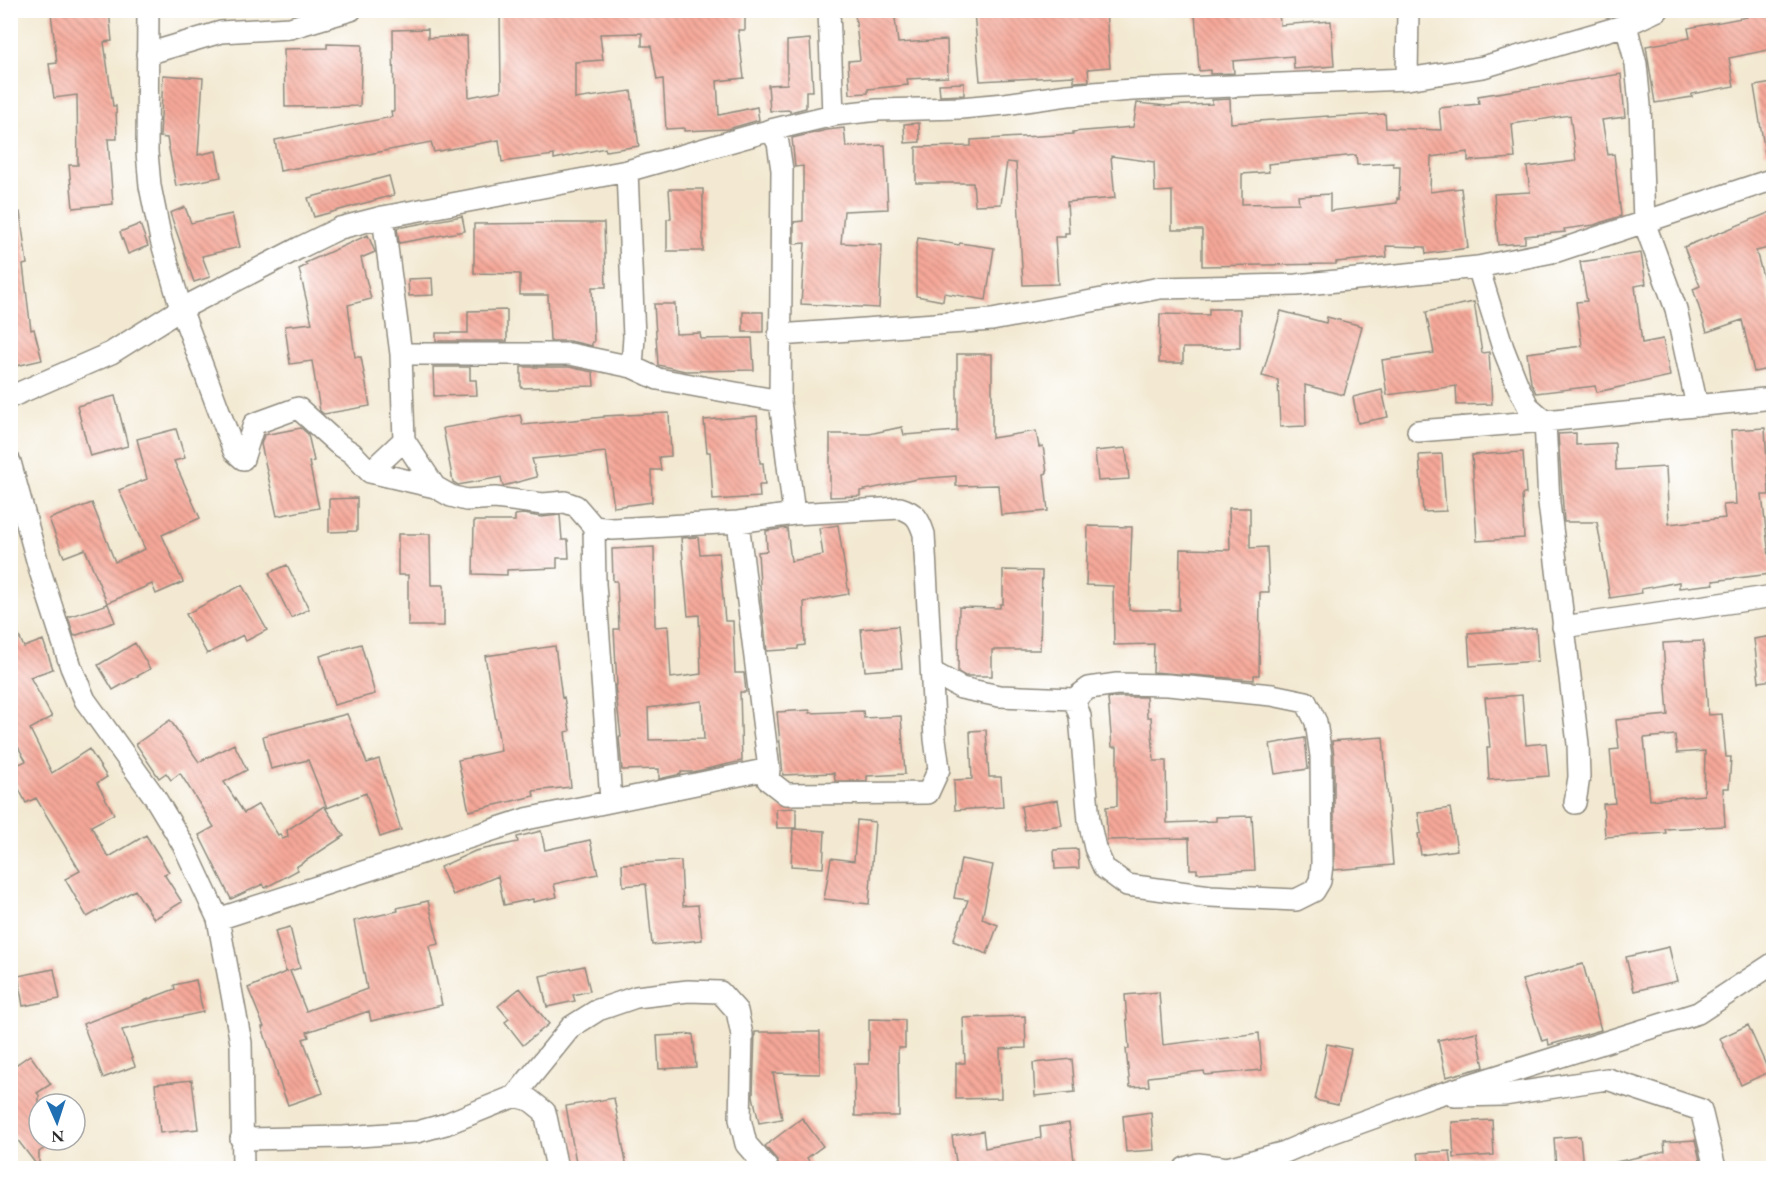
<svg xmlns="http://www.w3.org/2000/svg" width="1784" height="1179" font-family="'EB Garamond',serif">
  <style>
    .building { fill: url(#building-back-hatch); fill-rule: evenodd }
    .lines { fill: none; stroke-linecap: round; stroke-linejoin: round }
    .minor-casing { stroke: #8f8a7e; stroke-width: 24 }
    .minor { stroke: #fff; stroke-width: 21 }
  </style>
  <defs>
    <pattern id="building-back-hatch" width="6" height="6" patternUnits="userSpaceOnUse" patternTransform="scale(1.5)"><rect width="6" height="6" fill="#f6a899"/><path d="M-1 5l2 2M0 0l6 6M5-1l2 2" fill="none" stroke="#c7897d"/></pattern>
  </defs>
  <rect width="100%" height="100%" fill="#fff"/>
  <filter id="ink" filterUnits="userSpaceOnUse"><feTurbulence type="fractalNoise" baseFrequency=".0167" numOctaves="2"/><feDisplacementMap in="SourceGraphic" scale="12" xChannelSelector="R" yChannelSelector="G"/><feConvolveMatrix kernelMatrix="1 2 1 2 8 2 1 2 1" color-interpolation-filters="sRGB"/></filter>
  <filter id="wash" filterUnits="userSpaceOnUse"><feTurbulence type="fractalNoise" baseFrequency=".008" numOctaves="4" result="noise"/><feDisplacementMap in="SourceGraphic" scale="24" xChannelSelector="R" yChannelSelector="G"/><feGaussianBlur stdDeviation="1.35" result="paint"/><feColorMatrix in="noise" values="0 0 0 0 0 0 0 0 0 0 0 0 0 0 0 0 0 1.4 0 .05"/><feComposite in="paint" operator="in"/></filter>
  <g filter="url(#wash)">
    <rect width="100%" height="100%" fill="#f3e9d2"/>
    <g id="blocks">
      <path class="building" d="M72 10H109L112 41 104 42 113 106H116L117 139H108L113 204 73 208 69 165H78L77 95 54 98 49 64 57 63 51 13Z
        M500 10H745V30H738L744 78 717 81 719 115 757 107 759 120 728 129 684 131V128L666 129 663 79 657 80 651 46H642V33L600 34 603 60 575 62V99L631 91 639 146 606 151 605 148 554 159V155L502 162 499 140 434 152 431 142 280 171 275 140 392 117 391 111H394L393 30 428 29V38L467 36 469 97 501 91Z
        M894 10 898 43 947 40 948 77 907 79 908 85 868 89V93L850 94 848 61 860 60 855 14Z
        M996 10H1106L1110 67 1088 69 1089 81 1074 82V76L980 81 974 12Z
        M1241 10H1279L1280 25 1331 21 1334 66 1294 69 1293 56 1233 61 1234 73 1210 74V70L1199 71 1195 14Z
        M1745 10H1773V49L1729 58 1734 86 1692 94V97L1655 103 1646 46 1690 38 1688 28 1747 17Z
        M810 39 813 91H806V108L790 112V110L770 111 768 85 787 84V41Z
        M327 44 362 45 360 106 285 107 284 49 327 48Z
        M1621 74 1625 117 1602 120 1608 155 1614 154 1621 216 1594 225 1564 229 1565 232 1525 236V243L1498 245 1494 194 1530 192 1527 167 1576 161 1570 115 1512 124 1515 158 1468 161V152L1431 157 1430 192 1461 188 1468 248 1426 254 1425 247 1386 246 1387 257 1336 262V264L1202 266V230H1172V191L1155 192 1154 162 1111 156 1115 198 1067 202 1069 233H1065V237H1055L1058 284 1023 285 1016 163 1007 162 1001 204 975 205 973 183H916V147L971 146V140L1073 134V132L1133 127 1137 103 1167 106 1212 104V100L1230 99 1231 123 1328 116V117L1385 114 1386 128 1441 130 1439 108 1479 104 1478 96ZM1356 155 1357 165 1393 163V166H1400L1399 199 1397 198V203L1330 211V194L1298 196 1299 203 1242 204V174L1269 172 1268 164Z
        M163 75 203 78 198 155 216 151 221 177 176 186 167 138 160 137Z
        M964 83V95L940 96 939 84Z
        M1773 83V152L1765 153 1754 86Z
        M919 123 920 142 905 143 904 124Z
        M844 128 846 147 885 145 888 209 844 211 841 243 882 245 879 308 801 304 805 243 794 244V222L803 221V166L795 167 792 138 827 130Z
        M389 176 394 195 314 217 308 198Z
        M669 189H703V251H667V219L671 218Z
        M185 207 191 223 232 214 240 247 202 256 210 277 194 282 170 213Z
        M1773 211V247L1756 251 1773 312V368L1754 372 1742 320 1707 332 1693 289 1700 286 1684 247Z
        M20 212 27 264 23 265 31 330 34 329 42 360 16 366 10 347V213Z
        M462 216 465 231 399 243 397 228Z
        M557 223H604L606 287H592L594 342H592V346L570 341H550L548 295H520V274L474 273V224Z
        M140 224 148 246 128 254 120 232Z
        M368 235 375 252 361 258 371 299 348 305 355 357H361L370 406 324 414 320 411 312 361 290 364 285 326 312 323 299 269 307 265 305 263Z
        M918 238 959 245 960 243 994 248 986 300 944 293 943 301 916 296V249Z
        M1641 253 1646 284 1635 286 1642 343 1663 339 1670 376 1597 392 1595 386 1536 393 1531 383 1527 353 1582 346 1576 302 1587 301 1580 262Z
        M432 278 433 295 409 296 408 279Z
        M1474 302 1482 353 1489 352 1492 404 1457 405 1456 386 1387 395 1382 360 1434 353 1426 312Z
        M654 304H675L676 334 700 333 701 339 752 338 754 370 685 371 658 365Z
        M1209 309H1240V348H1183V363H1159L1160 314 1209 315Z
        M507 310V341H436V333H468V311Z
        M1281 311 1326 323 1327 317 1362 326 1344 395 1305 385 1306 426 1280 427 1278 380 1262 376Z
        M743 312H763V332H743Z
        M957 354H992V438L1036 431 1039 447 1043 446 1047 473 1044 474 1048 511 1001 515 998 485 956 486V476L917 479 860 491V496L830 497V434H869L902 427 904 435 957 431Z
        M433 367H470V380H476L477 395 434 396Z
        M521 367H569L593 372 594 386 521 388Z
        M1382 390 1388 417 1358 423 1353 397Z
        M115 396 128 446 90 456 77 406Z
        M669 413 671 456 659 457 661 470H651L652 502 614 507 606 452 532 459 537 477 503 486 501 477 458 485 453 482 443 428 520 415 523 425 604 417V416Z
        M757 416 760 463H763L765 485H759L760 497 713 500 710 452H707L704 420Z
        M301 428 308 434 314 461 309 462 319 508 277 516 261 444 264 435Z
        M1765 428 1769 495H1762L1771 574 1713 581 1714 584 1679 588V582L1641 589 1642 593 1610 598 1597 522H1564L1558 434 1576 433V445L1615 443 1616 470 1666 467 1669 524 1725 518 1723 505 1736 504 1731 430Z
        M176 429 185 458 174 461 200 518 162 535 183 582 156 594 152 584 107 603 85 549 64 557 49 519 92 503 115 562 145 549 119 490 147 479 137 439Z
        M1126 448 1129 479 1098 481 1095 451Z
        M1523 452 1526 494H1522L1524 538 1477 541 1472 455Z
        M1442 454 1446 511 1423 512 1419 455Z
        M357 498V531L329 532V499Z
        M1229 508H1250V548L1267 547 1269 592H1260L1259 675H1254V680L1153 672 1154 644 1114 645 1113 586 1086 585 1088 526 1132 527 1129 610H1179L1180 549 1230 550Z
        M523 514 542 517 560 515 562 540H568L569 558H557V568L507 570V575L473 574 474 521H515V515Z
        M838 525 849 594 804 602 805 645 798 646V649L767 651 761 600 758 552 767 551 766 531 787 528 791 561 823 555 819 528Z
        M398 534H430L431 585H444V626H408V575H398Z
        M698 537 700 554 719 553 725 621H733L735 673H744L746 692H740L742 761 693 772H681V774L659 779V769L622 770 619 737H621L615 685H617L614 629H619L617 581H613L612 549 654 547 655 627 668 626 671 678 701 674 699 615 688 616 681 538ZM702 701 704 739 649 740 648 708Z
        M287 565 309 609 291 618 269 573Z
        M1003 570 1042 571 1040 650H992V676H965L958 672 959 607 1000 608V604H1003Z
        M242 585 267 630 246 641 243 635 207 654 186 614Z
        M108 604 115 622 74 636 68 617Z
        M10 617 24 647 43 640 53 669 30 677 52 717 30 729 52 773 89 749 107 777 97 783 114 814 91 826 107 855 109 857 146 835 169 872 164 874 182 902 154 919 135 890 87 917 65 879 80 871 36 798 26 803 10 771V768L26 761 10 733Z
        M898 626 902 668 865 671 861 629Z
        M1536 628 1538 661 1470 666 1468 633Z
        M1773 636V680L1759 682 1754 639Z
        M1703 641 1708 715 1722 714 1726 757H1731L1729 788H1723L1725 826 1665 829 1666 833 1605 837 1603 804 1615 803 1610 750 1619 749 1616 720 1668 715 1663 643ZM1675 735 1677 753 1705 751 1704 795 1650 800 1644 738Z
        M135 643 150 669 113 690 98 665Z
        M361 644 375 694 334 705 320 656Z
        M555 646 562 698 564 697 570 731 565 732 571 787 533 791 534 796 469 811 458 760 501 751 485 656Z
        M1522 695 1526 745 1546 743 1549 776 1489 780 1487 748H1490L1485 698Z
        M1118 697H1146L1147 717H1151L1154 761H1166L1167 823 1216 821V817L1252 816 1255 870 1197 873V869H1190L1189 838 1107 840 1106 807 1117 806V747H1112L1108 698Z
        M810 710V713L863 711 864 718 901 716 905 774 867 776V781H835L834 773 783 775 777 712Z
        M347 714 367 763 379 759 401 830 380 837 366 793 327 808 308 760 271 769 263 736Z
        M170 720 199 762 234 744 247 770 224 782 244 813 259 804 278 835 280 834 282 839 288 837 287 830 324 806 344 836 296 867 298 870 265 888 263 884 231 899 199 835 214 827 180 773 171 780 166 773 159 778 136 744Z
        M986 730 989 777H1001L1003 807 955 810 954 780 972 779 970 731Z
        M1383 737 1393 865 1334 870V756L1332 741Z
        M1305 738 1308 769 1275 774 1270 744Z
        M1058 800 1062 825 1025 830 1021 806Z
        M796 808V828H777L776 809Z
        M1450 808 1457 850 1421 855 1418 834 1421 833 1418 813Z
        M857 820 875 822 869 904 824 899 831 858 854 861Z
        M793 829 825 831 823 868 791 866Z
        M541 831 545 850 590 840 598 874 554 884 557 897 533 902V899L504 905 498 876 453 895 440 867 475 851 518 842 517 837Z
        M1078 849 1079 868 1055 869 1054 850Z
        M961 859 993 865 982 919 998 925 987 954 953 941 968 900 954 898Z
        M681 861 683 906 698 905 702 940 652 945 646 884 623 886 622 864Z
        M428 901 439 944 429 946 442 1005 371 1021 369 1011 307 1032 309 1037 303 1039 323 1093 288 1105 277 1075H278L262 1027H264L248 988 288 971 286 972 275 931 290 927 300 968 290 971 306 1011 367 989 354 921 398 911 397 908Z
        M1669 947 1677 981 1634 991 1626 957Z
        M1583 964 1601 1030 1549 1045 1548 1039 1542 1041 1522 980Z
        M584 966 590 991 573 995 575 1001 547 1007 540 976Z
        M54 969 60 999 23 1006 18 976Z
        M196 980 203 1012 122 1030 135 1066 103 1078 83 1024 175 989 174 985Z
        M520 988 549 1024 523 1045 505 1022 509 1019 498 1006Z
        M1159 992 1163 1045 1259 1033 1262 1070 1205 1075 1204 1071 1148 1077 1149 1086 1130 1087 1126 1049H1129L1125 995Z
        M1025 1016 1026 1048 1000 1049 1001 1098 956 1099V1063H965L963 1018Z
        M869 1019 905 1020V1048H898L899 1116H855L854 1064H869Z
        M1748 1025 1769 1072 1741 1085 1720 1038Z
        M755 1032H820V1074L773 1073 782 1119 759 1123 753 1096Z
        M1477 1032 1484 1067 1446 1077 1438 1040Z
        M693 1034 696 1067 659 1069 657 1036Z
        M1327 1044 1351 1049 1338 1105 1315 1100Z
        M30 1055 51 1084 37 1093 39 1095V1140H57L39 1152V1168L10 1130V1069Z
        M1072 1059 1075 1092 1035 1096 1033 1063Z
        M192 1080 198 1129 160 1133 155 1084Z
        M614 1098 627 1168H577L566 1106Z
        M1151 1112 1154 1150 1126 1152 1123 1116Z
        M802 1118 823 1146 807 1158 814 1168H779L777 1160 765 1146Z
        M1492 1120 1494 1155 1454 1158 1452 1122Z
        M1069 1123 1075 1168H957L952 1136 983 1131 985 1148 1041 1138 1040 1127Z
        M1580 1136 1583 1168H1556L1554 1138Z
        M1695 1140 1702 1168H1617L1616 1162 1665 1151 1664 1142Z
        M1450 1151 1452 1168H1420L1418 1153Z"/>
    </g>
  </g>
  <g filter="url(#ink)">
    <use href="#blocks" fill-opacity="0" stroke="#8f8a7e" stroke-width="1.5"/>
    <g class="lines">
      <g class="minor-casing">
        <path id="minor" d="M148 10 147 152 150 186 161 240 181 309 234 451 243 459 254 424 298 408 338 444 352 453 370 472 435 487
          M829 10 833 115
          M1626 25 1636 64 1640 105 1644 222 1676 309 1697 406
          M147 54 221 32 290 28 351 10
          M1407 79 1483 67 1626 25 1658 10
          M771 130 778 143 782 170 780 401 794 514
          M627 171 634 337 632 367 658 379 780 401
          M1478 267 1503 348 1518 386 1528 406 1545 421 1549 503 1578 744 1579 777 1575 803
          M779 335 992 320 1160 288 1296 285 1478 267 1557 251 1774 179
          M401 354H570L632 367
          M10 397 111 353 181 309 299 248 340 228 383 217 627 171 771 130 833 115 878 110 961 108 1005 104 1068 95 1132 90 1407 79 1408 10
          M1418 431 1545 421 1774 398
          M404 440 435 487 451 496 466 500 495 498 543 504 565 502 576 506 594 527 613 529 738 522 794 514 900 508C916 513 919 519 924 534L935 739 939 769 928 793 786 794 768 780 769 769 738 522
          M10 462 40 571 71 667 85 700 154 796 184 846 218 919 241 1043 243 1168
          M370 472 404 440 401 354 383 217
          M594 527 595 584 611 800
          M1563 627 1774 596
          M932 672 961 688 999 696 1074 699 1089 688 1117 684 1168 685 1272 695 1306 702 1316 722 1321 756 1322 865 1320 881 1314 891 1296 900 1210 896 1127 885 1104 868 1095 848 1089 821 1080 716 1074 699
          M218 919 526 819 769 769
          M515 1096 530 1100 545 1112 557 1168
          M1455 1096 1504 1095 1607 1079 1701 1110 1715 1168
          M241 1139 344 1137 417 1132 446 1124 515 1096 571 1027 598 1010 636 997 688 991 720 992 737 1011 742 1035 740 1119 746 1144 767 1168
          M1185 1168 1198 1164 1227 1168 1285 1152 1320 1137 1431 1097 1698 1013 1774 963"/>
      </g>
      <use href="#minor" class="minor"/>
    </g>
  </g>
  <rect width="1784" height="1179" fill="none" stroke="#fff" stroke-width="36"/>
  <g transform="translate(57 1122) rotate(177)"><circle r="28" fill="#ffffff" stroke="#aaaaaa" stroke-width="1.5"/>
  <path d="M0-4.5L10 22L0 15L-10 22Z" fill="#1f6fb2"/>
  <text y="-9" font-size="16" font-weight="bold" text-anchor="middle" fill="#2b2b2b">N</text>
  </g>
</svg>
